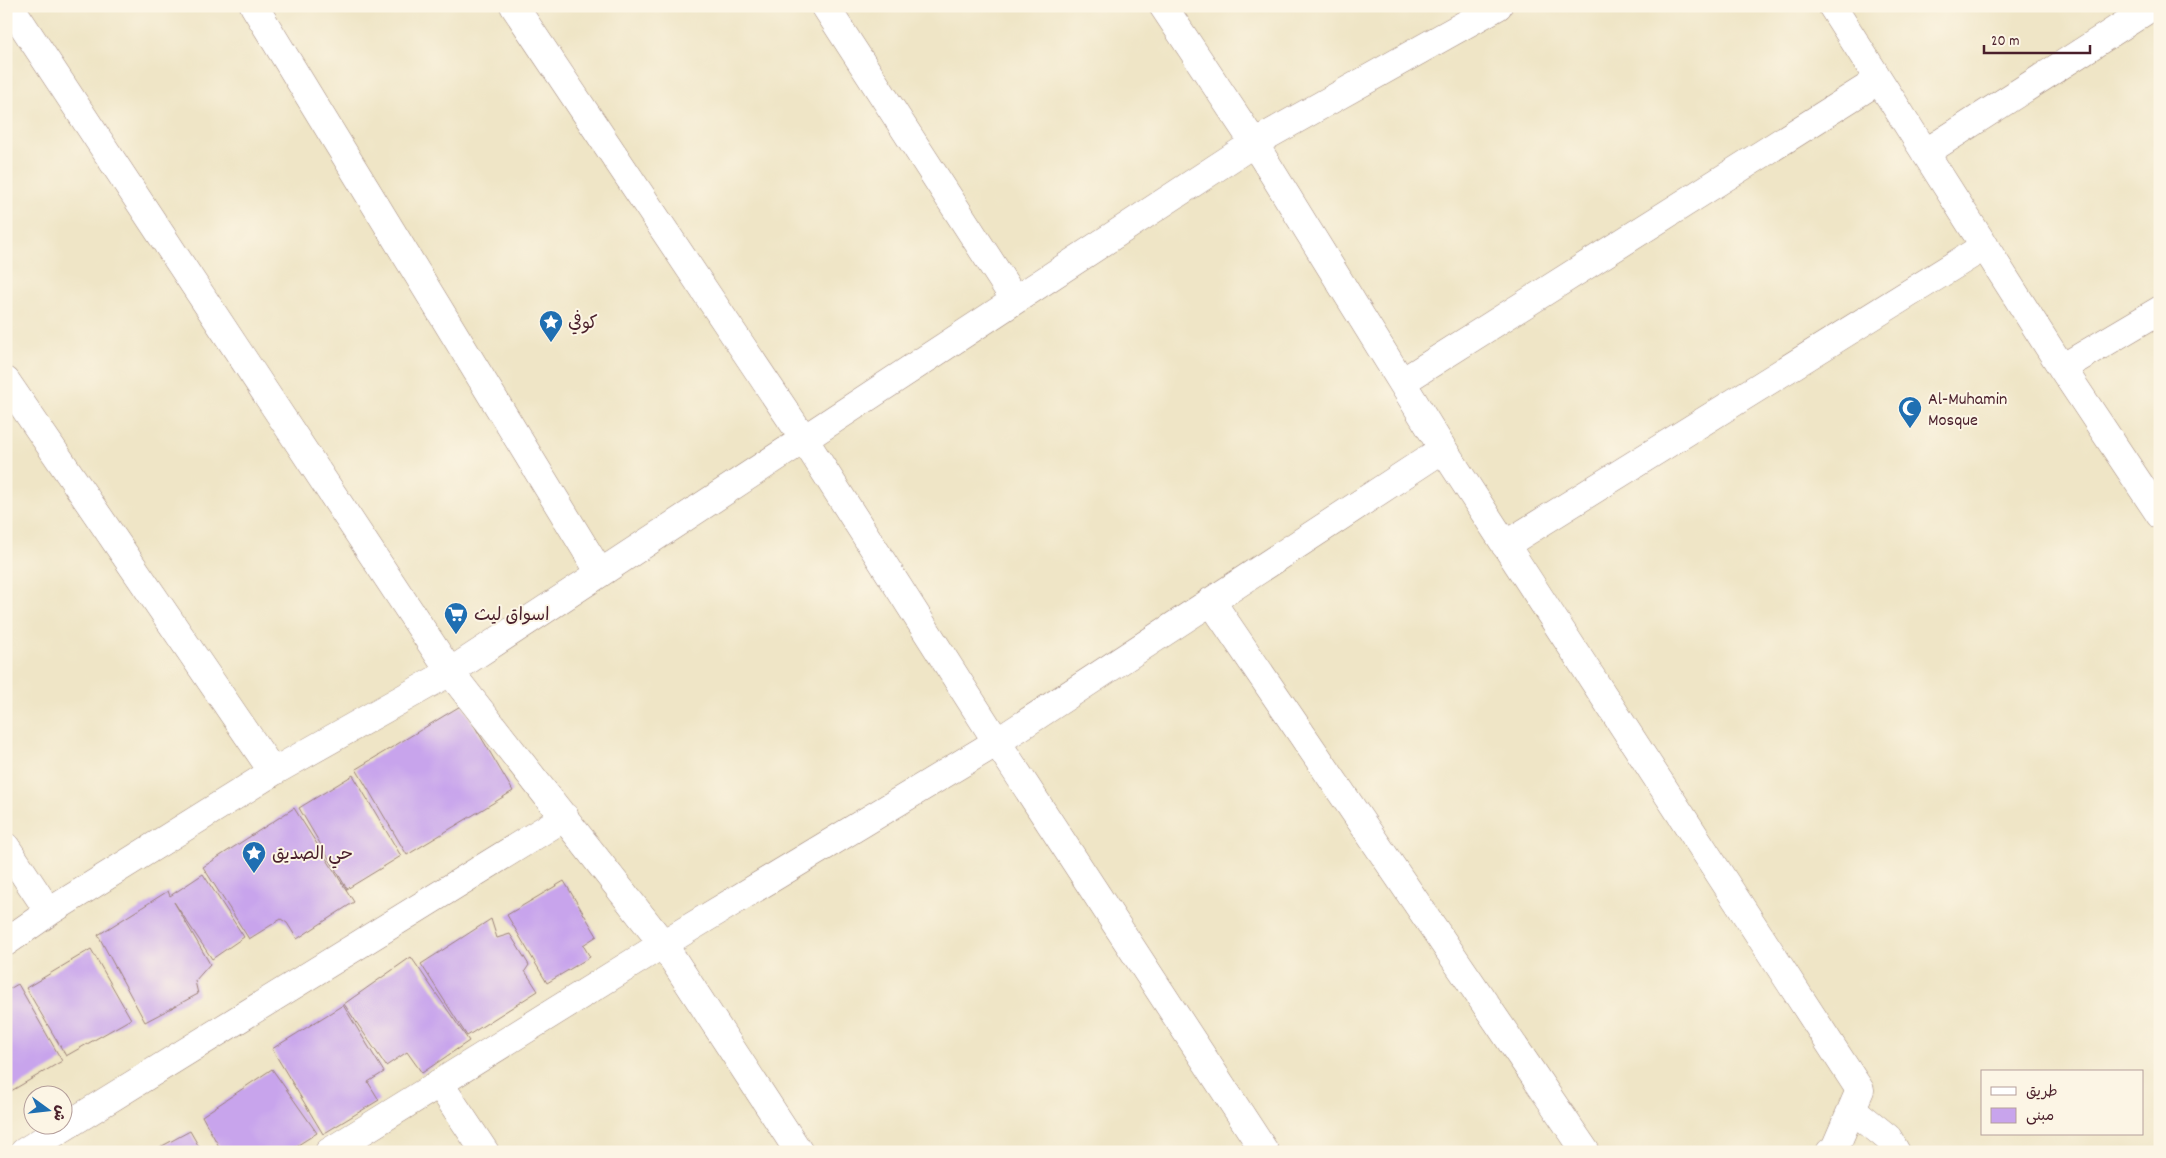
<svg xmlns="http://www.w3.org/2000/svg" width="2166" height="1158" font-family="Dekko,'Playpen Sans Arabic',sans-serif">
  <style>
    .building { fill: #c8a4ec }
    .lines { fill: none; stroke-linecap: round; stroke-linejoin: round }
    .minor-casing { stroke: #9c8278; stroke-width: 29 }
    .minor { stroke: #fff; stroke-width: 28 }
    .labels { text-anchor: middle; stroke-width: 4; stroke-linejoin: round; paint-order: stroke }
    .poi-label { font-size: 18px; fill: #4a1f2b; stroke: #fcf5e5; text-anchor: start }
  </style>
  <rect width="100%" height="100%" fill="#fcf5e5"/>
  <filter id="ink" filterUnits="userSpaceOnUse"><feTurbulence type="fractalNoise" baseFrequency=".02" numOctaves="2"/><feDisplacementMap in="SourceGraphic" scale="10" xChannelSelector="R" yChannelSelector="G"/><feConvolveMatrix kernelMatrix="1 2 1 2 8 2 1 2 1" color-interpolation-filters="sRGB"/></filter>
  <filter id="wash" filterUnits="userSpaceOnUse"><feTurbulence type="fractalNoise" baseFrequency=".0096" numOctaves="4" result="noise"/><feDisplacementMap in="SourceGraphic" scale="20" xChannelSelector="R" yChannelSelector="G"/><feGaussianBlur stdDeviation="1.12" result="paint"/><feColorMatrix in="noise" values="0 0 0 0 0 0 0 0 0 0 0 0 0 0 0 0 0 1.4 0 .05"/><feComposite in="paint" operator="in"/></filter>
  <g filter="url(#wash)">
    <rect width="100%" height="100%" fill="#efe5c6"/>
    <g id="blocks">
      <path class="building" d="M462 705 513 791 407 855 356 769Z
        M353 775 401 856 347 889 299 808Z
        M294 808 354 902 297 939 287 923 281 919 249 939 203 867Z
        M203 874 244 937 212 959 174 902 210 964 195 981 198 994 145 1022 98 935 168 891 170 896Z
        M564 881 597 936 583 945 590 957 547 983 507 915Z
        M491 919 497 938 510 934 529 965 525 971 538 991 467 1036 421 964Z
        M91 949 131 1019 66 1056 26 988Z
        M411 957 469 1041 422 1073 407 1052 386 1066 344 1004Z
        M18 984 62 1061 6 1094V991Z
        M343 1005 384 1072 368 1082 379 1100 323 1134 272 1049Z
        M272 1069 317 1133 287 1152H222L202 1116Z
        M190 1131 202 1152H151Z"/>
    </g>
  </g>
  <g filter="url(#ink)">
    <use href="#blocks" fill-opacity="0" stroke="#9c8278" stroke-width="1"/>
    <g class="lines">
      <g class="minor-casing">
        <path id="minor" d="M10 6 450 672 663 944 799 1152
          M254 6 600 573
          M514 6 804 439 997 742 1265 1152
          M825 6 1015 300
          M1163 6 1254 143 1443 449 1860 1090 1835 1148 1830 1152
          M1832 6 2062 368 2160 515
          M1925 153 2153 6
          M2062 368 2160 310
          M6 381 273 772
          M1402 382 1879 80
          M1505 545 1985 246
          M1211 601 1586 1152
          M6 847 49 912
          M6 942 49 912 273 772 450 672 1254 143 1498 6
          M439 1083 485 1152
          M1852 1109 1888 1138 1896 1152
          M24 1152 565 817
          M329 1152 663 944 997 742 1443 449"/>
      </g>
      <use href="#minor" class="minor"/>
    </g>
  </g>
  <defs>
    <g id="sight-pin" transform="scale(1.25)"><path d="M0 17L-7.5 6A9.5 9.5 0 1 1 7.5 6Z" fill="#1f6fb2" stroke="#fcf5e5"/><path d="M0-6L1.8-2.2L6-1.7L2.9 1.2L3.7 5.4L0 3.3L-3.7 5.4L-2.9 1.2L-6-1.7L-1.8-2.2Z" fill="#fff"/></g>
    <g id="mosque-pin" transform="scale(1.25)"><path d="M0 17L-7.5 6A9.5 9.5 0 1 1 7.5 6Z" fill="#1f6fb2" stroke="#fcf5e5"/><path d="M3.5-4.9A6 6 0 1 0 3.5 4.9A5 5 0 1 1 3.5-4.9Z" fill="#fff"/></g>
    <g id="supermarket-pin" transform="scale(1.25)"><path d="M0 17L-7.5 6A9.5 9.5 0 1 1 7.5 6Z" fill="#1f6fb2" stroke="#fcf5e5"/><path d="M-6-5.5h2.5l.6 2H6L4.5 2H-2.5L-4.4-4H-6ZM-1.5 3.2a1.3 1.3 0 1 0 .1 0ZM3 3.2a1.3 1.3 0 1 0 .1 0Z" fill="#fff"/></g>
  </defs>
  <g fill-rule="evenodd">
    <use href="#sight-pin" x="551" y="322"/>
    <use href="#mosque-pin" x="1910" y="408"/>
    <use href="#supermarket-pin" x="456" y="614"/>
    <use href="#sight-pin" x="254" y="853"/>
  </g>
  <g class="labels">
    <g class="poi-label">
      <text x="568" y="328">كوفي</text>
      <text x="1928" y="404">Al-Muhamin<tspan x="1928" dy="21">Mosque</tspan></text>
      <text x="474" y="620">اسواق ليث</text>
      <text x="272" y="859">حي الصديق</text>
    </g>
  </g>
  <rect width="2166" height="1158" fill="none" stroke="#fcf5e5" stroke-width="25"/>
  <rect x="1981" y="1070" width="162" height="65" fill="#fcf5e5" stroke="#b59f9b"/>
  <rect x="1991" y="1087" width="25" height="8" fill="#ffffff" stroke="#b59f9b"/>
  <text x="2026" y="1096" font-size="15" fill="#4a1f2b">طريق</text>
  <rect x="1991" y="1108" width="25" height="15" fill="#c8a4ec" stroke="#b59f9b"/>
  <text x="2026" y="1120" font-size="15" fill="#4a1f2b">مبنى</text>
  <g transform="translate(48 1110) rotate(105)"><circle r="24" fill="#fcf5e5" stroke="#b59f9b"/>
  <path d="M0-4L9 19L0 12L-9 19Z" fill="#1f6fb2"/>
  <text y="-8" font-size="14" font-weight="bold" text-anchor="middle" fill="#4a1f2b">ش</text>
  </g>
  <path d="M1984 45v8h106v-8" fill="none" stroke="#4a1f2b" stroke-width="2.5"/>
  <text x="1991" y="45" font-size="15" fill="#4a1f2b" stroke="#fcf5e5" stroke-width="4" paint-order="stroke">20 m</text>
</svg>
